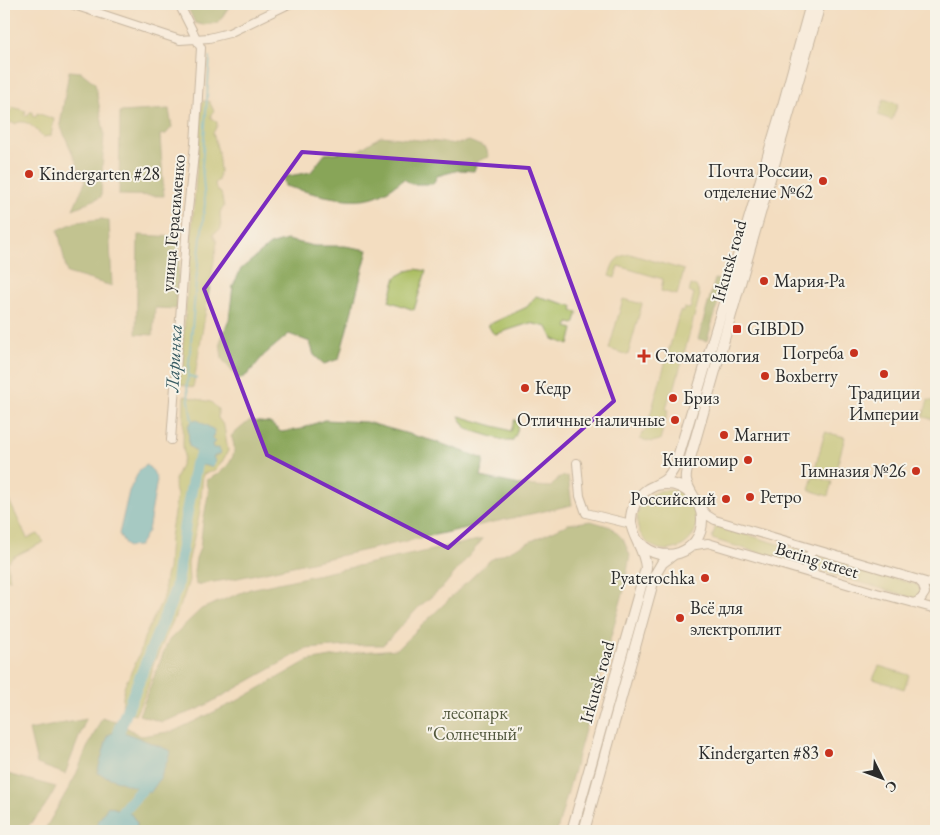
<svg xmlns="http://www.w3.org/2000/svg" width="940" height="835" font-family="'EB Garamond',serif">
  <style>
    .green { fill: #abbe62; stroke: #6b7446 }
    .forest { fill: #88a558; stroke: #5a6842 }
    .water { fill: #48b1c6; stroke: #3a6e78 }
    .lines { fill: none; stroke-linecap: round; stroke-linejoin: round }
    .stream { stroke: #48b1c6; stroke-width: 2 }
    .river { stroke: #48b1c6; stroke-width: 12 }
    .minor-casing { stroke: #8f8476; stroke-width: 10 }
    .major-casing { stroke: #8f8476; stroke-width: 12 }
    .minor { stroke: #fff; stroke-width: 8 }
    .major { stroke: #fff; stroke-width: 10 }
    .marked { fill: none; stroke: #7b2cbf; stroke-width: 4; stroke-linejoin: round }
    .poi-dot { fill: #c8321e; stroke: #f7f3e8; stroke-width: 2 }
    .labels { text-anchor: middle; stroke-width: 4; stroke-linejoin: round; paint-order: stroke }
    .poi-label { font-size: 18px; fill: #2b2b2b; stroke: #f7f3e8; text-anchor: start }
    .street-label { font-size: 18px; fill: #2b2b2b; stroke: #f7f3e8 }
    .park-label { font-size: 18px; fill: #51573c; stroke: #f7f3e8 }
    .water-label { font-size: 19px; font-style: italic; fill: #355a61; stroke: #f7f3e8 }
  </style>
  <rect width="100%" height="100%" fill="#f7f3e8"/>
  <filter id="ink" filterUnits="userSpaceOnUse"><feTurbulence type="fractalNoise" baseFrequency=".02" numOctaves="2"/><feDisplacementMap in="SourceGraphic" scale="10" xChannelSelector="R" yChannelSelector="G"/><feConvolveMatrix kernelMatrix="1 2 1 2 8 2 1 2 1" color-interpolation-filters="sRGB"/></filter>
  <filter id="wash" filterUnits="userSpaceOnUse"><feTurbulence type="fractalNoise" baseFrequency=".0096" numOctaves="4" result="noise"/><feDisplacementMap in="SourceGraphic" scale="20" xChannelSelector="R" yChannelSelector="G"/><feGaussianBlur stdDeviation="1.12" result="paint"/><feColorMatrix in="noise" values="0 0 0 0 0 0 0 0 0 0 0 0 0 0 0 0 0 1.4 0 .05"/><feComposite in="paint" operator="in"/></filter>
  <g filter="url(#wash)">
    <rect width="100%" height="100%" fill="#f3ddc0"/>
    <path class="green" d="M884 99 898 104 892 120 878 115Z
      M202 101H209L214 111 211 114V118L217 122V126L213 133 218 151 220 171 218 181 215 183 216 189 221 193 224 207 220 212 221 229 213 234 217 242 193 388 180 384Z
      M4 105 8 106 7 111 11 112 12 107 26 111 24 115 28 116 30 112H33L32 116 36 117 37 113 54 119 51 136 43 137C35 129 26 117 15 124L4 120Z
      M630 254 684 270 677 295 661 291 663 279 618 266 615 278 609 276C613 262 615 257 630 254Z
      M416 269 426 271 414 310 389 301 396 277 407 271Z
      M691 285 696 286 700 295 674 390H671L666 409 668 410 660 440 652 442 640 439 642 433 646 430 680 311 683 312 684 308 690 309 694 293 689 292Z
      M536 296 573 306 572 311 578 312 574 324 569 323 567 327 573 329 569 345 553 339 547 327 530 323 496 334 492 332 488 325 527 307Z
      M623 299 642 304 628 355 609 349Z
      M184 396 211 402 218 409V418L224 426 228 451C221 464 218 472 203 474L200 512 188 563 189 580 183 599 153 665C151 684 143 699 135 715L124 712 122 709 124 687 140 653 144 638 165 594 164 584 168 569 170 537 177 495 175 489V480L184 457 183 445Z
      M928 400 936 402V420L923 417Z
      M459 416 511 431 515 419C520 425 517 435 512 441H506L467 429Z
      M825 432 845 437 834 478 814 472Z
      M813 476 832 482 828 496 809 490Z
      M4 490 27 538 38 534 44 542 13 557 7 563 10 580 4 578Z
      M637 520a30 30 0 1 1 60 0a30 30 0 1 1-60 0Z
      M716 525 807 553 803 566 712 539Z
      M817 556 918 585 921 593 918 597 914 598 813 569 810 565 812 558Z
      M879 666 909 675 904 689 873 679Z"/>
    <path class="forest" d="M186 4H231L218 23 203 25 195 23Z
      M69 71 81 72 95 83 104 132 101 197 73 209 85 182 60 125Z
      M169 109 172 127 166 134 160 135 164 196 119 195 120 112Z
      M381 136 457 144 469 141 486 148 489 157 477 161 474 171 459 170 437 176 433 184H411L404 179C397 184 389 190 381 194 355 207 312 193 285 186L283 177 311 172 325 154 359 150Z
      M101 219 109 220 112 286 67 273 58 230 76 222Z
      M138 235 180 237 177 309 155 308 153 335 136 334Z
      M287 240 314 246H345L368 250 339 359 324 364 314 355 310 342 289 334 264 355 248 374 239 380 222 359 220 342 229 320 233 286 241 269 270 245Z
      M715 279 724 281 707 341 698 339Z
      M324 420 366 422 437 442 484 459 481 477 520 485 551 487 559 477 568 476 572 505 238 578 196 585 194 571 196 558 200 548 203 522 209 490 206 480C225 472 241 457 231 436L249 421 270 423 281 432 301 429Z
      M591 521 611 527 623 539 630 555 624 590 557 831H136L137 823 131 814 109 806 98 822V831H44L75 777 87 748 102 718 116 721 141 736 174 731 237 701 307 661 360 652 397 649 490 560 568 524Z
      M483 539 443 587 419 607 383 645H363L306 649 199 709 162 722 139 715 168 641 201 609 250 589Z
      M86 719 65 774 37 764 29 730Z
      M4 773 56 787C47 805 37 818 23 831H4Z"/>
    <path class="water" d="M196 419 214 430V435L211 438 215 442 212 444 213 448H219L221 453 213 457 216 462 211 467 196 464 195 455 197 452 189 446 188 426 192 421Z
      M147 465 153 471 157 480 148 531 139 546 127 547 119 534 129 491 140 469Z
      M119 730 171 751 160 779 150 793 97 773 108 735Z
      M108 806 131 814 137 823 136 831H98V822Z"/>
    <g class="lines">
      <path class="stream" d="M189 376 196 378
        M192 421 187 387 196 282 205 203 202 166 210 57"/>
      <path class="river" d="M119 730 176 589 186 517 196 464 204 450
        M123 811 141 790"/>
    </g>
  </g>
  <g filter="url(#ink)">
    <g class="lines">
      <g class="minor-casing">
        <path id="minor" d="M71 4 180 40 209 38 229 33 289 4
          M171 440 188 210 195 144 201 48 179 4
          M577 463 580 496 586 513 631 524
          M701 508 707 515 715 520 936 585
          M690 546 708 543 877 593 936 609
          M809 573C803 563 806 556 815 550
          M914 603 921 599 925 593 923 585 918 580"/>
      </g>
      <g class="major-casing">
        <path id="major" d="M657 485C670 482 682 485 692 495
          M640 543C662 566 702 554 702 520 703 504 689 495 686 480 685 476 687 469 688 465L820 4
          M572 831 646 568C645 550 633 538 631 523 630 510 637 496 648 489 653 486 660 484 665 480 670 476 673 470 676 464L784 102 811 4
          M584 831 655 575 662 563 673 555"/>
      </g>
      <use href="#minor" class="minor"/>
      <use href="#major" class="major"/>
    </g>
  </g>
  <path d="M0 0H940V835H0ZM302 152 529 168 614 401 448 548 267 455 204 289Z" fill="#f3ddc0" fill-opacity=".55" fill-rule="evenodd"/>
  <path class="marked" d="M302 152 529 168 614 401 448 548 267 455 204 289Z"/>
  <g class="poi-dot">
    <circle cx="29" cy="174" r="5"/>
    <circle cx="823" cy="181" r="5"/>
    <circle cx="764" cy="281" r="5"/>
    <rect x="732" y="324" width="10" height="10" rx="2.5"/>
    <circle cx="854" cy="353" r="5"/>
    <path d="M641.5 348.5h5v5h5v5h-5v5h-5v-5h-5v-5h5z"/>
    <circle cx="884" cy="374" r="5"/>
    <circle cx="765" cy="376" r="5"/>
    <circle cx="525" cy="388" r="5"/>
    <circle cx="673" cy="398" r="5"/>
    <circle cx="675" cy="420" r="5"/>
    <circle cx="724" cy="435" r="5"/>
    <circle cx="748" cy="460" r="5"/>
    <circle cx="916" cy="471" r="5"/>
    <circle cx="750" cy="497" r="5"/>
    <circle cx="726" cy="499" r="5"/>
    <circle cx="705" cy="578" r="5"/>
    <circle cx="680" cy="618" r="5"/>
    <circle cx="829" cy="753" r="5"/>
  </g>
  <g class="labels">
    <g class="poi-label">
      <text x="813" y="177" text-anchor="end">Почта России,<tspan x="813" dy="21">отделение №62</tspan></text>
      <text x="39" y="180">Kindergarten #28</text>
      <text x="774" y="287">Мария-Ра</text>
      <text x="747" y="335">GIBDD</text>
      <text x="844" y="359" text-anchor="end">Погреба</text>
      <text x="655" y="362">Стоматология</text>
      <text x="775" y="382">Boxberry</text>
      <text x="535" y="394">Кедр</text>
      <text x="884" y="399" text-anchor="middle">Традиции<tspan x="884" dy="21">Империи</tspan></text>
      <text x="683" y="404">Бриз</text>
      <text x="665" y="426" text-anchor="end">Отличные наличные</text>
      <text x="734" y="441">Магнит</text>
      <text x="738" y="466" text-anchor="end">Книгомир</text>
      <text x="906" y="477" text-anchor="end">Гимназия №26</text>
      <text x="760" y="503">Ретро</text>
      <text x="716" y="505" text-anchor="end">Российский</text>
      <text x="695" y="584" text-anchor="end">Pyaterochka</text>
      <text x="690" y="614">Всё для<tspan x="690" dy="21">электроплит</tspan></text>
      <text x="819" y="759" text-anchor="end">Kindergarten #83</text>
    </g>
    <g class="street-label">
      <text transform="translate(173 223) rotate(-85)" y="6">улица Герасименко</text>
      <text transform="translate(729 261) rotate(-74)" y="6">Irkutsk road</text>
      <text transform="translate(817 560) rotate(17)" y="6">Bering street</text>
      <text transform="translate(597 682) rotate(-74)" y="6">Irkutsk road</text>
    </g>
    <g class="park-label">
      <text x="475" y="719">лесопарк<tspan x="475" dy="21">"Солнечный"</tspan></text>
    </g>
    <g class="water-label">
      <text transform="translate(173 358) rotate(-87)" y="7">Ларинка</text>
    </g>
  </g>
  <rect width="940" height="835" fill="none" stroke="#f7f3e8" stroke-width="20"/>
  <g transform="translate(882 778) rotate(132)" stroke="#f7f3e8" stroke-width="4" paint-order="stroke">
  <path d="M0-4L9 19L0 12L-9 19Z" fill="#2b2b2b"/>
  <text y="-8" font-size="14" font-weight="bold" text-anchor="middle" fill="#2b2b2b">С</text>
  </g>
</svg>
